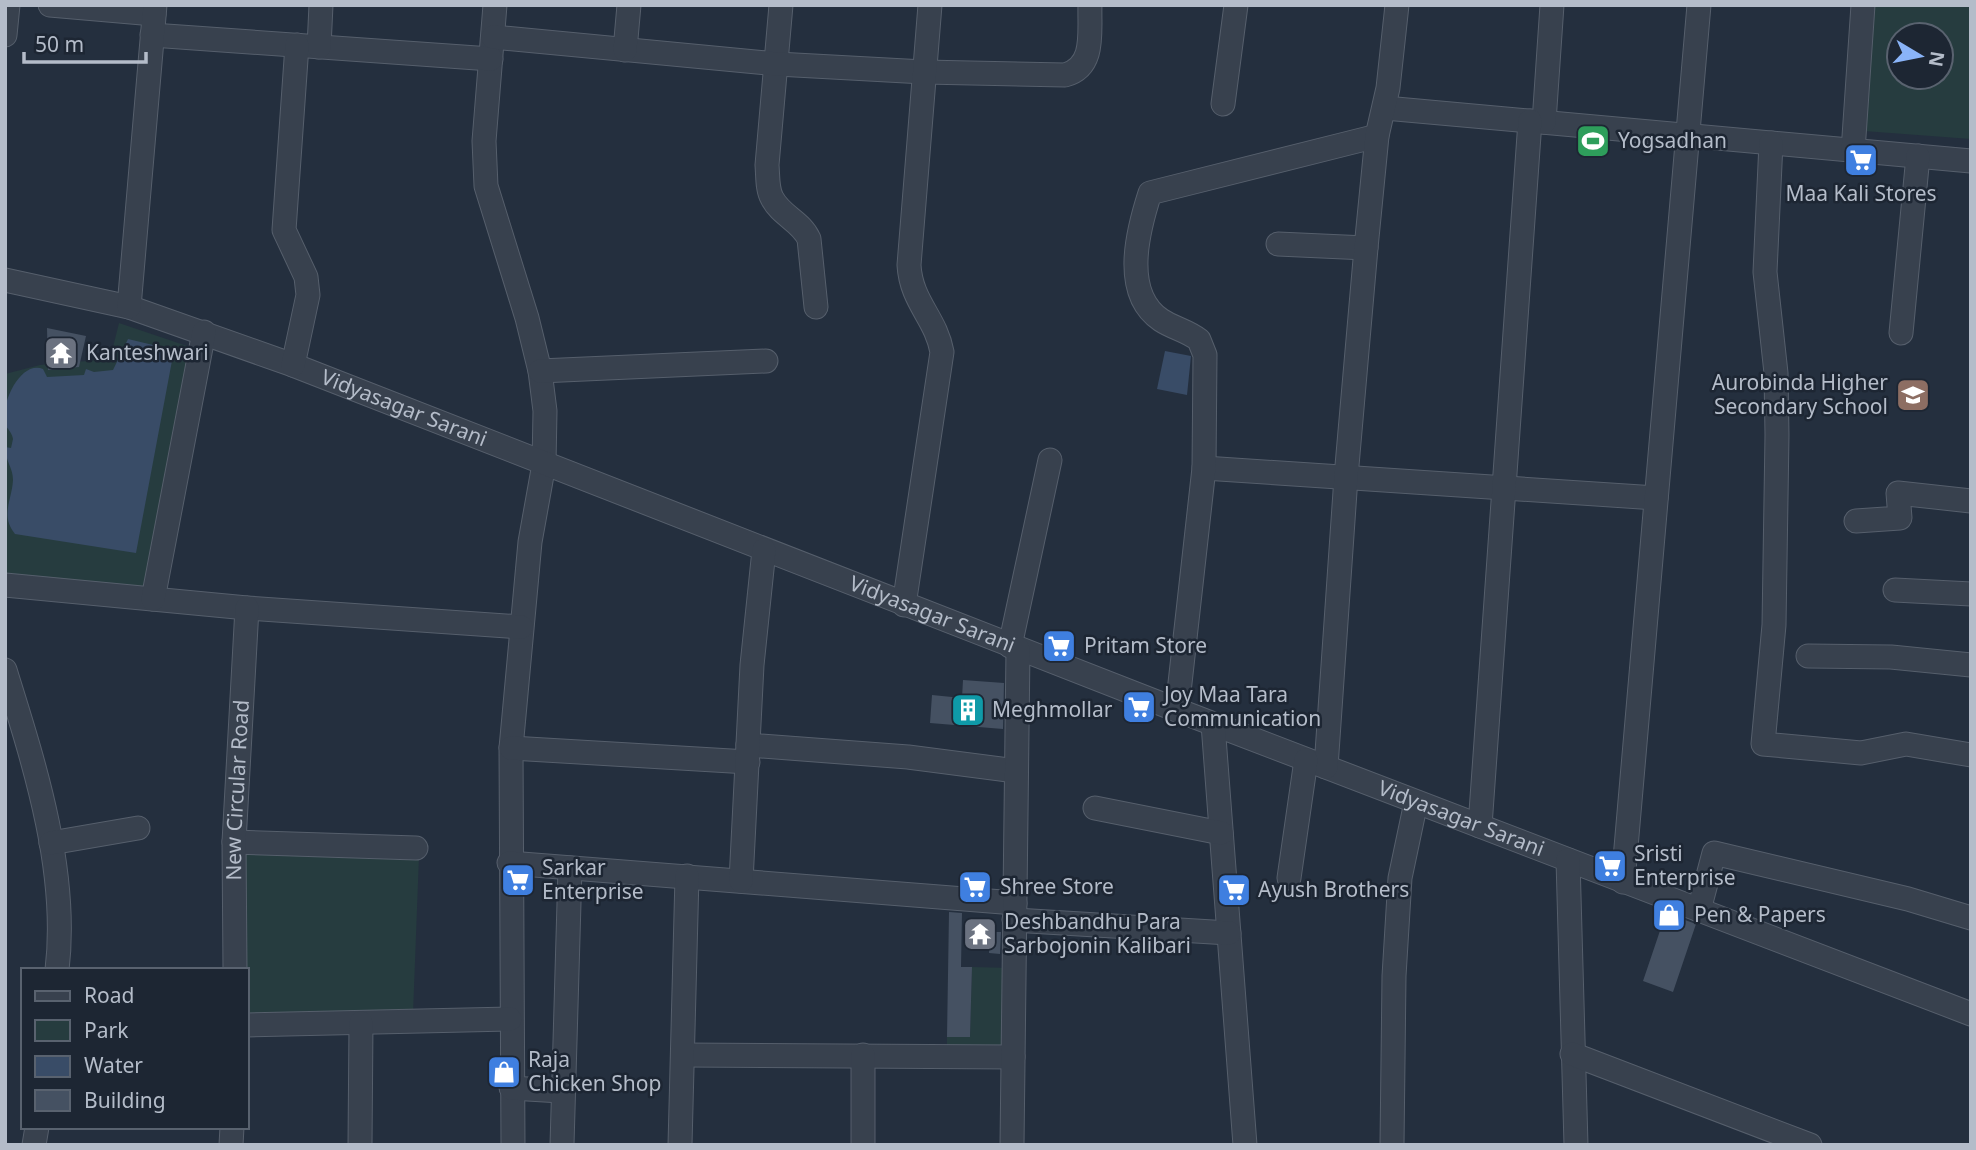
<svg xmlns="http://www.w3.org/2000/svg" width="1976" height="1150" font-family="'Noto Sans',sans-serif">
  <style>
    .green { fill: #263c3f; fill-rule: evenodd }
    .water { fill: #394c67 }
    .building { fill: #455162 }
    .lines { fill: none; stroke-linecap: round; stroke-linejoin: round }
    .minor-casing { stroke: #565f6c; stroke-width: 25 }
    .minor { stroke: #38414e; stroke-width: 23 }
    .labels { text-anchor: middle; stroke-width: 5; stroke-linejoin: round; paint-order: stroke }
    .poi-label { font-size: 21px; fill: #b4bcc9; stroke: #1d2633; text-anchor: start }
    .street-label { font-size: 21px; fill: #b4bcc9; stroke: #1d2633 }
  </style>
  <rect width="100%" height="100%" fill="#242f3e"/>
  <path class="green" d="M1873 5H1971V139L1864 131ZM1899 35H1941V77H1899Z
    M119 323 190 347 148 590 5 575V374L40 365 110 359Z
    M244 845 419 856 413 1014 247 1020Z
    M972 967 1012 968 1005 1049 947 1048V1037H970Z"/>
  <path class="water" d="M128 339 174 350 136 553 15 534C0 516 12 500 13 480 13 468 5 460 5 447L11 448 13 439C12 432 7 429 5 424 0 405 20 360 43 369L47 377 84 375 86 369 94 372 113 370Z
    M1165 351 1191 356 1187 395 1157 389Z"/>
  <path class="building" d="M47 328 86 336 79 367 48 370Z
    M963 680 1004 683 1003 729 930 723 932 695 962 698Z
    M949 912 962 913 961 967H972L970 1037H947Z
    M1666 913 1696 924 1673 992 1643 981Z
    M990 932H1001L1000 954 989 953Z"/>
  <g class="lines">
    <g class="minor-casing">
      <g id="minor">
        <path d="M50 5 154 14"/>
        <path d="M495 5 484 141 486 186 527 318 540 371 545 411 544 464 530 542 511 748 513 1145"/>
        <path d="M781 5 767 165C768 176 767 189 772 198 781 216 801 221 809 239L816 307"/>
        <path d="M5 35 8 5"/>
        <path d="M152 35 491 59"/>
        <path d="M493 37 777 64 924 72 1065 75C1096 67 1089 31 1090 5"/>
        <path d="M319 47 321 5"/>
        <path d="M625 50 629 5"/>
        <path d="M1223 104 1236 5"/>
        <path d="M1385 108 1971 161"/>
        <path d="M1544 122 1552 5"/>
        <path d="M1771 143 1765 272 1776 373 1777 435 1774 625 1763 744 1861 753 1906 744 1971 755"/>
        <path d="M1853 151 1863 5"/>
        <path d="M1278 244 1366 248"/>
        <path id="s1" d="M5 280 129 307 293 365 1177 710 1971 1014"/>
        <path d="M129 307 155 5"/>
        <path d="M1901 333 1918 156"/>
        <path d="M293 365 308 295 306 277 284 230 297 45"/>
        <path d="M540 371 766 361"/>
        <path d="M1204 468 1656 498"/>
        <path d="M1856 521 1900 518 1898 493 1971 501"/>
        <path d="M5 585 247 608 521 627"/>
        <path d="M1895 590 1971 594"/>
        <path d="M153 599 204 332"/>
        <path d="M904 605 942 352C936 318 911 302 909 265L930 5"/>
        <path d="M1010 646 1050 460"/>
        <path d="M1808 656 1891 657 1971 665"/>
        <path d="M5 670C34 763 69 871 57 970"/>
        <path d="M1177 710 1204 468 1205 355 1199 340C1188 331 1173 328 1161 320 1121 293 1138 230 1150 193L1377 136"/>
        <path d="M1213 724 1245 1145"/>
        <path d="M748 745 908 757 1016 771"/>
        <path d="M511 748 748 762"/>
        <path d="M1326 767 1346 477 1366 248 1377 136 1388 88 1397 5"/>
        <path d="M1095 808 1221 833"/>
        <path d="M1480 826 1530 121"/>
        <path d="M234 842 416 848"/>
        <path d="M51 843 138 828"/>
        <path d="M1568 860 1576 1145"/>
        <path d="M509 863 1015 903"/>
        <path d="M1289 878 1306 760"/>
        <path d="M741 881 752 665 764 550"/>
        <path d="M1623 882 1699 5"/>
        <path d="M1699 910 1714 853 1908 899 1971 918"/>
        <path d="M1014 920 1229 933"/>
        <path id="s2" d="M235 970 234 842 247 608"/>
        <path d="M247 1025 510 1019"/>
        <path d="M1572 1054 1810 1145"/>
        <path d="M683 1055 1013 1057"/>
        <path d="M511 1088 561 1091"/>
        <path d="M34 1145 37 1127"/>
        <path d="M231 1145 232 1127"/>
        <path d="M360 1145 361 1023"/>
        <path d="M562 1145 570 868"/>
        <path d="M680 1145 687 876"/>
        <path d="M863 1145V1055"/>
        <path d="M1012 1145 1018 649"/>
        <path d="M1392 1145 1394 976 1400 878 1416 802"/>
      </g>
    </g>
    <use href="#minor" class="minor"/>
  </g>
  <defs>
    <g id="stadium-square" transform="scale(1.75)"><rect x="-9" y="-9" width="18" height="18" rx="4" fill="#2e9e5b" stroke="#1d2633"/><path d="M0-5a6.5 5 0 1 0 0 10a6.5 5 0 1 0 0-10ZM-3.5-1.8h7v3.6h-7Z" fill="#fff"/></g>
    <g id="supermarket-square" transform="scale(1.75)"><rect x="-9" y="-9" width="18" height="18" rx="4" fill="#3f7fe0" stroke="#1d2633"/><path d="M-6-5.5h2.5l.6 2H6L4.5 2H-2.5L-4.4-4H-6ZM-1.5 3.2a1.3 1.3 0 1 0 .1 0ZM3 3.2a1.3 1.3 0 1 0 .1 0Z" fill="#fff"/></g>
    <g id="temple-square" transform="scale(1.75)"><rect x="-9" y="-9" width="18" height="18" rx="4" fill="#6b7280" stroke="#1d2633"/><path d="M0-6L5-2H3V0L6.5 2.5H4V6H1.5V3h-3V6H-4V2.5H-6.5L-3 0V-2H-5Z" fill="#fff"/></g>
    <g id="school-square" transform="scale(1.75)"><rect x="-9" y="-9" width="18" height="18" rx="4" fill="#8d6e63" stroke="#1d2633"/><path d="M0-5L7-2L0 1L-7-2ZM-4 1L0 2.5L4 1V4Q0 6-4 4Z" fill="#fff"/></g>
    <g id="building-square" transform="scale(1.75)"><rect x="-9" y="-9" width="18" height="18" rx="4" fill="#0f9aa8" stroke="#1d2633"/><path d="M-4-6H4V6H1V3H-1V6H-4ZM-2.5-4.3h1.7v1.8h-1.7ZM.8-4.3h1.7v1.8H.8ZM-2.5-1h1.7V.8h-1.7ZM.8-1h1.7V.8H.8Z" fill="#fff"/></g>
    <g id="shop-square" transform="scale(1.75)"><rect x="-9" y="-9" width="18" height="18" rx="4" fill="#3f7fe0" stroke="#1d2633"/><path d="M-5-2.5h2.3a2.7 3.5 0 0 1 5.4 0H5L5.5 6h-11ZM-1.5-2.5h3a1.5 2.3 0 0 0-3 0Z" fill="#fff"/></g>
  </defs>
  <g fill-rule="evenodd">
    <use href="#stadium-square" x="1593" y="141"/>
    <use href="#supermarket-square" x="1861" y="160"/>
    <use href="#temple-square" x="61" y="353"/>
    <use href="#school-square" x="1913" y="395"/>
    <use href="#supermarket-square" x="1059" y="646"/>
    <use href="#supermarket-square" x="1139" y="707"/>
    <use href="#building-square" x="968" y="710"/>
    <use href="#supermarket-square" x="1610" y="866"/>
    <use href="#supermarket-square" x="518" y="880"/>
    <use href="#supermarket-square" x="975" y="887"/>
    <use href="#supermarket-square" x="1234" y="890"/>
    <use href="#shop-square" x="1669" y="915"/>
    <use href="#temple-square" x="980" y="934"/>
    <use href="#shop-square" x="504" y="1072"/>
  </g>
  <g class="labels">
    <g class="poi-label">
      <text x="1618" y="148">Yogsadhan</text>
      <text x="1861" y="201" text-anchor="middle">Maa Kali Stores</text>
      <text x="86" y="360">Kanteshwari</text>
      <text x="1888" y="390" text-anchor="end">Aurobinda Higher<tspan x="1888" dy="24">Secondary School</tspan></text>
      <text x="1084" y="653">Pritam Store</text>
      <text x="1164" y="702">Joy Maa Tara<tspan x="1164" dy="24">Communication</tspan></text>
      <text x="992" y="717">Meghmollar</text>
      <text x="1634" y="861">Sristi<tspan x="1634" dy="24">Enterprise</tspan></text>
      <text x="542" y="875">Sarkar<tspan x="542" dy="24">Enterprise</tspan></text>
      <text x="1000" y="894">Shree Store</text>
      <text x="1258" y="897">Ayush Brothers</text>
      <text x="1694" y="922">Pen &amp; Papers</text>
      <text x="1004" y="929">Deshbandhu Para<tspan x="1004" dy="24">Sarbojonin Kalibari</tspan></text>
      <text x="528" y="1067">Raja<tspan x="528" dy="24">Chicken Shop</tspan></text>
    </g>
    <g class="street-label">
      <text dy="7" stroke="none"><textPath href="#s1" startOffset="420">Vidyasagar Sarani</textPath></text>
      <text dy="7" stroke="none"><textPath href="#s1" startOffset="987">Vidyasagar Sarani</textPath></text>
      <text dy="7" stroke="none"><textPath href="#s2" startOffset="180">New Circular Road</textPath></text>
      <text dy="7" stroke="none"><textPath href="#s1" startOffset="1554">Vidyasagar Sarani</textPath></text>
    </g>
  </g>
  <rect width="1976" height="1150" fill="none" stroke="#b4bcc9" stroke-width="14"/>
  <rect x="21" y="968" width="228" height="161" fill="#1d2633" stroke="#59626f" stroke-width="2"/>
  <rect x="35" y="991" width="35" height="10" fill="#38414e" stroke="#59626f" stroke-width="2"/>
  <text x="84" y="1003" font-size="21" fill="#b4bcc9">Road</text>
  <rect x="35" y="1020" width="35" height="21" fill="#263c3f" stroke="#59626f" stroke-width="2"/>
  <text x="84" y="1038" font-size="21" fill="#b4bcc9">Park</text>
  <rect x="35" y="1056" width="35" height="21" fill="#394c67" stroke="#59626f" stroke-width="2"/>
  <text x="84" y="1073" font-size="21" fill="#b4bcc9">Water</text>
  <rect x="35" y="1090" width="35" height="21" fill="#455162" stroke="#59626f" stroke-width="2"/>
  <text x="84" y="1108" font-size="21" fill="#b4bcc9">Building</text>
  <g transform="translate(1920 56) rotate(100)"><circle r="33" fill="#1d2633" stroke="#59626f" stroke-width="2"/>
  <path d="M0-5L12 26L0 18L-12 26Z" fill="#8ab4f8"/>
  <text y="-10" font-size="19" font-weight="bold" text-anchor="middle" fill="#b4bcc9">N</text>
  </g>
  <path d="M24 52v10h122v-10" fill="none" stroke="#b4bcc9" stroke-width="3.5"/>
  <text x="35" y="52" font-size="21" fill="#b4bcc9" stroke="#1d2633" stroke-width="5" paint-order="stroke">50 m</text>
</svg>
